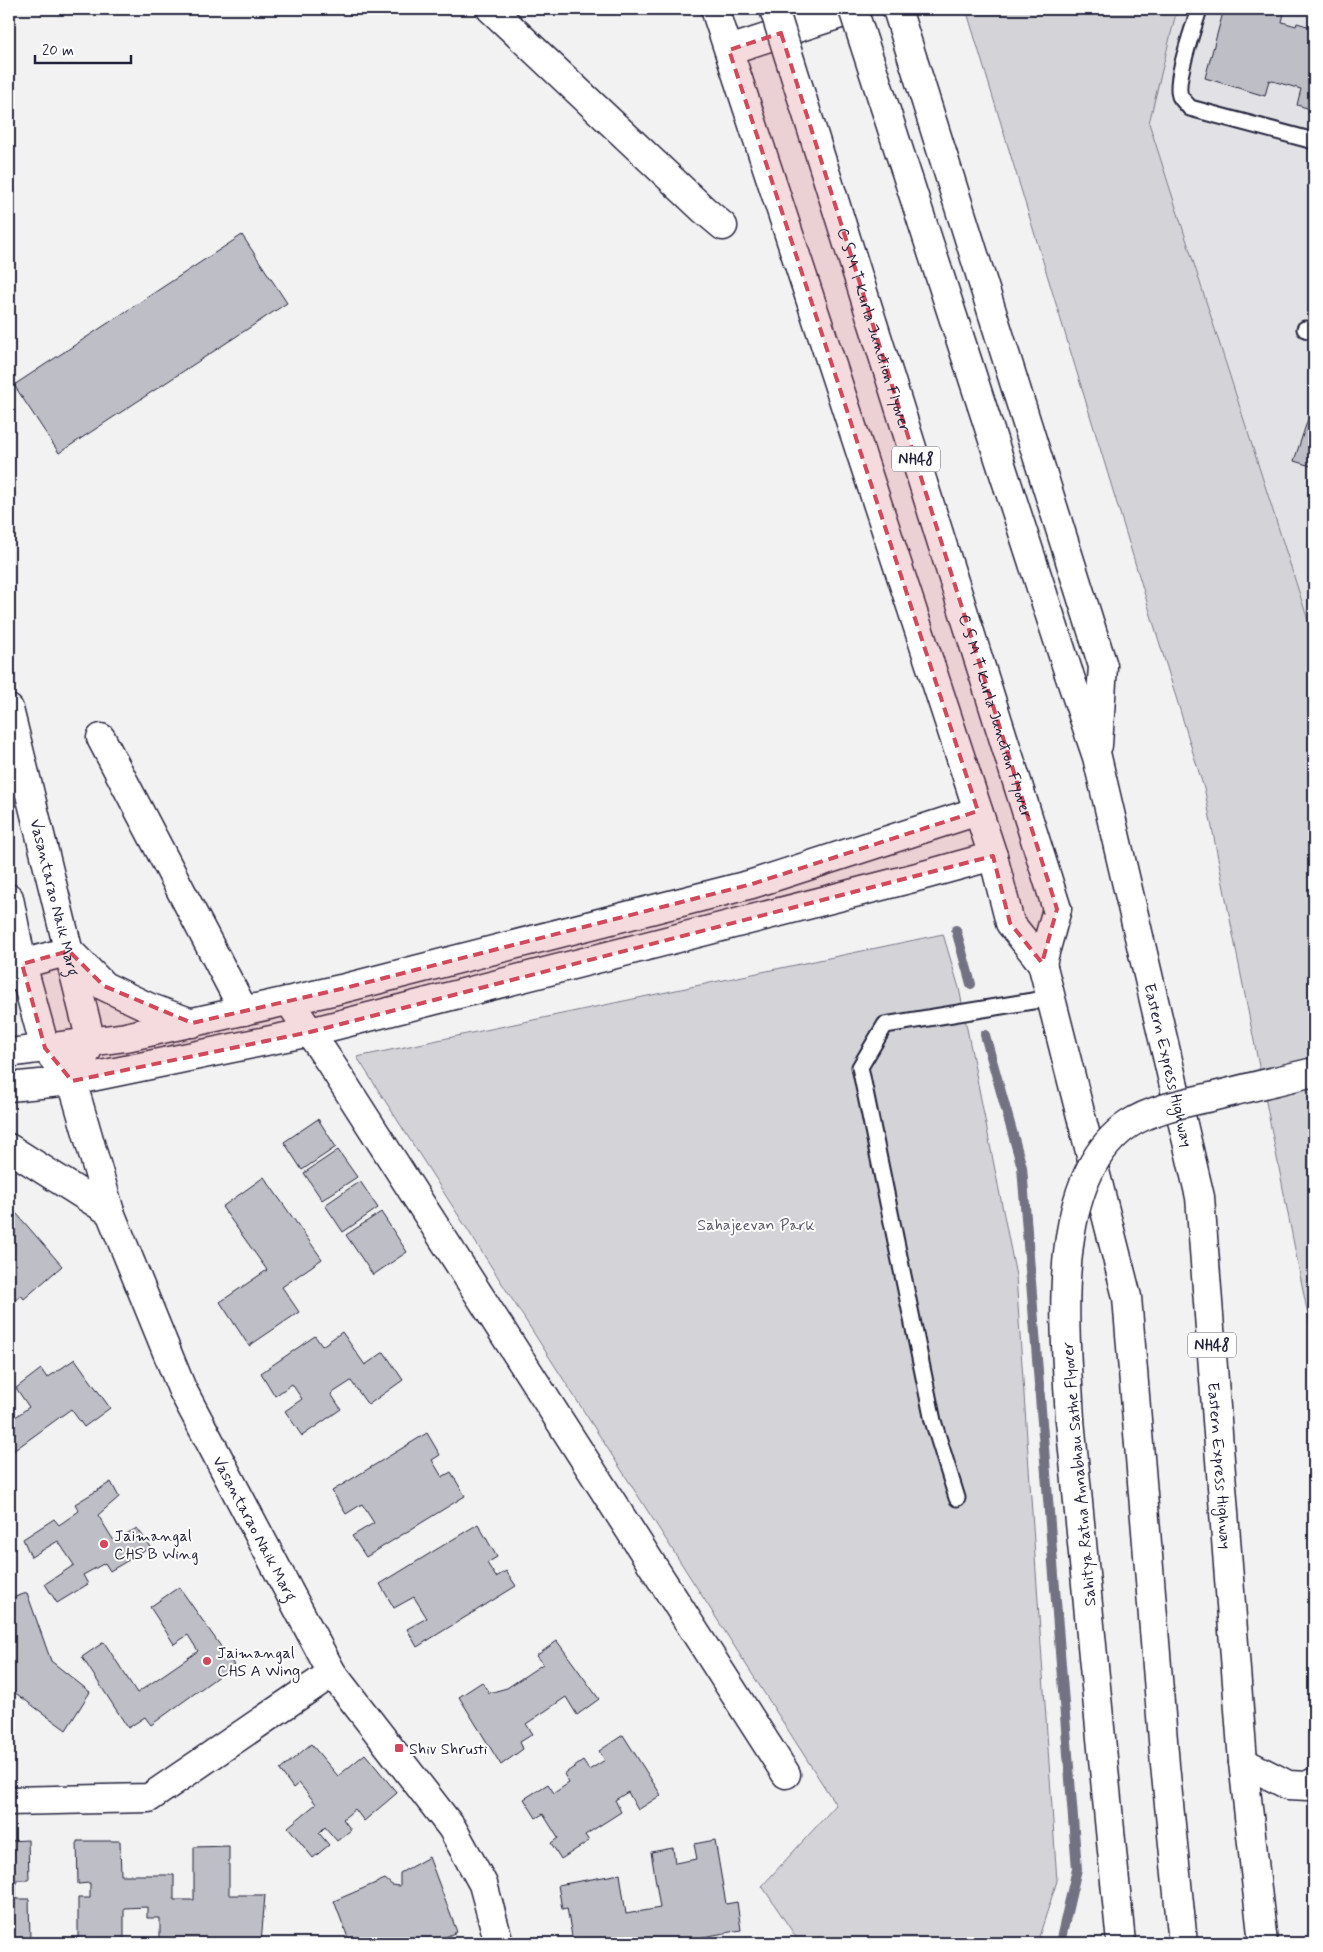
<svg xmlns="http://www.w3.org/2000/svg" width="1323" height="1952" font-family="Mynerve,sans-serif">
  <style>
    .built { fill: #e2e2e6 }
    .green { fill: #d3d3d8; stroke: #7a7a8a }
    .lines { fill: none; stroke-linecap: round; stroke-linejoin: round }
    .stream { stroke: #727282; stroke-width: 10 }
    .building { fill: #bebec6; stroke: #22223b }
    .lane-casing { stroke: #22223b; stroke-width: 19 }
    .street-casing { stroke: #22223b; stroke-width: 31 }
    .secondary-casing { stroke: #22223b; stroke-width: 31 }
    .highway-casing { stroke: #22223b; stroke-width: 31 }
    .lane { stroke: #fff; stroke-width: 15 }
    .street { stroke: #fff; stroke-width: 28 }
    .secondary { stroke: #fff; stroke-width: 28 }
    .highway { stroke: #fff; stroke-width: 28 }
    .highway-bridge-casing { stroke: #22223b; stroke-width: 31; stroke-linecap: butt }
    .highway-bridge { stroke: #fff; stroke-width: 28 }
    .marked { fill: #d1495b; fill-opacity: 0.2; stroke: #d1495b; stroke-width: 4; stroke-dasharray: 10 6; stroke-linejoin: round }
    .poi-dot { fill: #d1495b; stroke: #fff; stroke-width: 2 }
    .labels { text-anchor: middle; stroke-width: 4; stroke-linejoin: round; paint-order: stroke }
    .shield { fill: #fff; stroke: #646476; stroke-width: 1 }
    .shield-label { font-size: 15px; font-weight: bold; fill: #22223b }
    .street-label { font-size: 16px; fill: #22223b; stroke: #fff }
    .park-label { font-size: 16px; fill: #57576a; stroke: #fff }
    .poi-label { font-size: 16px; fill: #22223b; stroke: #fff; text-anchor: start }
  </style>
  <rect width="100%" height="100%" fill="#f2f2f3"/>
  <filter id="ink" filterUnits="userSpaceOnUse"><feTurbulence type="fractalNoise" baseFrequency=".02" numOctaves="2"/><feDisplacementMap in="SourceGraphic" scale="10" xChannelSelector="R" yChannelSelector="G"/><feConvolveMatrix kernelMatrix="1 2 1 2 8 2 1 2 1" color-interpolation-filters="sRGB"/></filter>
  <g filter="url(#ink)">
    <path class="built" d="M1177 9H1314V639L1149 123Z"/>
    <path class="green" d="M966 9H1177L1149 123 1314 639V1346L1205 792Z
      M943 934 959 988 1016 1276 1057 1881 1037 1943H800L762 1886 836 1805 357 1057Z"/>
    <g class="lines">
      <path class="stream" d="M956 930 971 984
        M985 1035 1022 1167 1077 1869 1060 1943"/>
    </g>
    <path class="building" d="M1224 9H1285L1282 22 1296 26 1297 23 1314 28V110L1297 105 1301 89 1269 80 1265 96 1205 78Z
      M242 235 287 303 59 453 14 385Z
      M1314 401V467L1294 461Z
      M318 1119 336 1147 302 1170 284 1142Z
      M338 1150 357 1177 322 1200 304 1173Z
      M264 1177 322 1259 282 1287 299 1312 249 1346 220 1302 267 1270 222 1207Z
      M360 1181 378 1208 343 1232 325 1205Z
      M10 1206 62 1266 24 1299 21 1295 13 1302 9 1298V1207Z
      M381 1212 407 1252 373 1275 346 1235Z
      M342 1332 365 1365 384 1352 403 1380 368 1405 351 1381 331 1394 341 1409 302 1436 285 1411 302 1399 292 1384 275 1396 261 1373 315 1336 322 1346Z
      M75 1359 110 1408 84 1427 71 1409 9 1454V1420L10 1421 29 1407 16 1388 41 1369 47 1378Z
      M427 1433 440 1455 432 1460 442 1477 451 1472 465 1496 366 1557 352 1536 374 1523 362 1504 346 1514 332 1491Z
      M111 1482 119 1497 98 1515 114 1541 137 1528 151 1547 110 1571 105 1563 83 1575 88 1584 57 1603 45 1584 74 1565 58 1541 31 1557 23 1539 54 1519 59 1525 79 1511 75 1504Z
      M478 1524 497 1557 487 1563 496 1577 506 1571 516 1586 417 1647 407 1629 427 1618 414 1597 394 1608 380 1584Z
      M179 1587 234 1665 151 1725 145 1717 128 1728 82 1657 104 1642 137 1693 198 1651 188 1635 174 1644 150 1607Z
      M27 1593 51 1661 90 1692 66 1730 14 1692 9 1693V1599Z
      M557 1641 599 1699 577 1715 566 1697 526 1724 533 1734 520 1742 523 1749 501 1765 459 1697 482 1682 489 1693 507 1688 543 1664 536 1656Z
      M623 1735 661 1795 638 1810 628 1792 615 1800 621 1812 585 1835 589 1841 561 1859 551 1843 558 1838 543 1814 536 1818 524 1799 548 1784 554 1793 569 1783 564 1774 583 1761 589 1770 605 1760 599 1751Z
      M311 1744 338 1776 365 1754 397 1793 364 1821 355 1809 343 1819 351 1830 337 1841 325 1827 319 1833 329 1845 313 1858 288 1827 316 1804 299 1783 293 1788 280 1770Z
      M28 1840 29 1880H16V1899H29L30 1940 9 1941V1841Z
      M715 1840 726 1904 737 1902 741 1930 671 1943H568L573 1942 567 1908 562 1909 558 1885 620 1874 626 1914 660 1908 651 1852 673 1848 675 1863 697 1859 694 1844Z
      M77 1841H120L121 1875H174V1900H194V1847L229 1846V1895H265L261 1943 160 1942V1918H147V1907L124 1908V1943H78V1898H90V1883L78 1884Z
      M429 1857 457 1932 431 1943H350L334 1901 385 1879 392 1885 400 1886V1873Z"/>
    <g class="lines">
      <g class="lane-casing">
        <path id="lane" d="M1199 9C1194 27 1174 80 1180 96 1182 100 1187 104 1190 108L1314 141
          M1305 329 1314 332
          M957 1498 933 1421 860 1067 885 1025 1051 998"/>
      </g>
      <g class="street-casing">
        <path id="street" d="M491 9 704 210 723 226
          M101 738 244 1011
          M289 1001 333 1067 786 1774
          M9 1801 149 1798 332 1673"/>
      </g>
      <g class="secondary-casing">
        <g id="secondary">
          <path id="s1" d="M9 709 91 1042 83 1059"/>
          <path id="s2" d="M9 898 22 964 45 1048 72 1081 110 1212 182 1389 332 1673 452 1828 483 1884 499 1943"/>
          <path d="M9 977 22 964 69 951 104 986 148 1007 192 1023"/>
          <path d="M9 1053 126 1037 341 989 752 884 978 811"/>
          <path d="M9 1087 72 1081 310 1032 917 877 993 856"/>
          <path d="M9 1148 110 1212"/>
        </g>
      </g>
      <g class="highway-casing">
        <g id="highway">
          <path d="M715 9 993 856 1010 923 1042 963 1127 1297 1165 1765 1183 1943"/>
          <path d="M897 9 1103 666 1098 745"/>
          <path d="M729 50 856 9"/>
          <path id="s3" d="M1069 674 1097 757 1200 1197 1243 1762 1263 1943"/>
          <path d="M1042 963 1057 909"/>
          <path d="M1070 1420 1121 1943"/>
          <path d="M1243 1762 1288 1785 1308 1786 1314 1782"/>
        </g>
      </g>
      <use href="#lane" class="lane"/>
      <use href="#street" class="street"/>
      <use href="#secondary" class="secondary"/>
      <use href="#highway" class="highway"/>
      <g class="highway-bridge-casing">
        <g id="highway-bridge">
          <path id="s4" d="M774 9 1057 909"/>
          <path d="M853 9 1069 674"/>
          <path d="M1070 1420C1066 1335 1047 1179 1129 1124 1152 1109 1184 1103 1211 1097 1246 1088 1280 1080 1314 1072"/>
        </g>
      </g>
      <use href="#highway-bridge" class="highway-bridge"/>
    </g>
  </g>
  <path class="marked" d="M781 33 1057 909 1042 963 1010 923 993 856 310 1032 72 1081 45 1048 22 964 69 951 104 986 192 1023 341 989 752 884 978 811 729 50Z"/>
  <g class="poi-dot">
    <circle cx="104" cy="1544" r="5"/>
    <circle cx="207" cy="1661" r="5"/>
    <rect x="394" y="1743" width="10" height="10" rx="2.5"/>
  </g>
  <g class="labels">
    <g class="shield">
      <rect x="892" y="446.5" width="48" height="25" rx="4"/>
      <rect x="1188" y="1332.5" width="48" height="25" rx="4"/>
    </g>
    <g class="shield-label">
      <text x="916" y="464">NH48</text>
      <text x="1212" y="1350">NH48</text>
    </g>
    <g class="street-label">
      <text dy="6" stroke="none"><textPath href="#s4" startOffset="336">C S M T Kurla Junction Flyover</textPath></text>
      <text dy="6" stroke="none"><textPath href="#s4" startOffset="741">C S M T Kurla Junction Flyover</textPath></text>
      <text dy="6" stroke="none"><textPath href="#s1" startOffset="194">Vasantarao Naik Marg</textPath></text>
      <text dy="6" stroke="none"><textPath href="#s3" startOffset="404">Eastern Express Highway</textPath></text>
      <text dy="6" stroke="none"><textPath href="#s3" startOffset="809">Eastern Express Highway</textPath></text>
      <text transform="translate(1078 1474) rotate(-95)" y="6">Sahitya Ratna Annabhau Sathe Flyover</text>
      <text dy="6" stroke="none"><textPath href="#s2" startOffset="682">Vasantarao Naik Marg</textPath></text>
    </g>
    <g class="park-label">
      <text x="756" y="1230">Sahajeevan Park</text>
    </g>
    <g class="poi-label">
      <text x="114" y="1541">Jaimangal<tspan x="114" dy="18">CHS B Wing</tspan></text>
      <text x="217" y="1658">Jaimangal<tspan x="217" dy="18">CHS A Wing</tspan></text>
      <text x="409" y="1754">Shiv Shrusti</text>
    </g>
  </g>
  <rect width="1323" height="1952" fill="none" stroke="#fff" stroke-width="30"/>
  <rect x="15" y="15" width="1293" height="1922" fill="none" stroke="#22223b" stroke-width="2" filter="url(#ink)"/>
  <path d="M35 55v8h96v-8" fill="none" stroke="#22223b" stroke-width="2.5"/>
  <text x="42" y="55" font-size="15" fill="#22223b" stroke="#ffffff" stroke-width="4" paint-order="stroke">20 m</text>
</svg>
